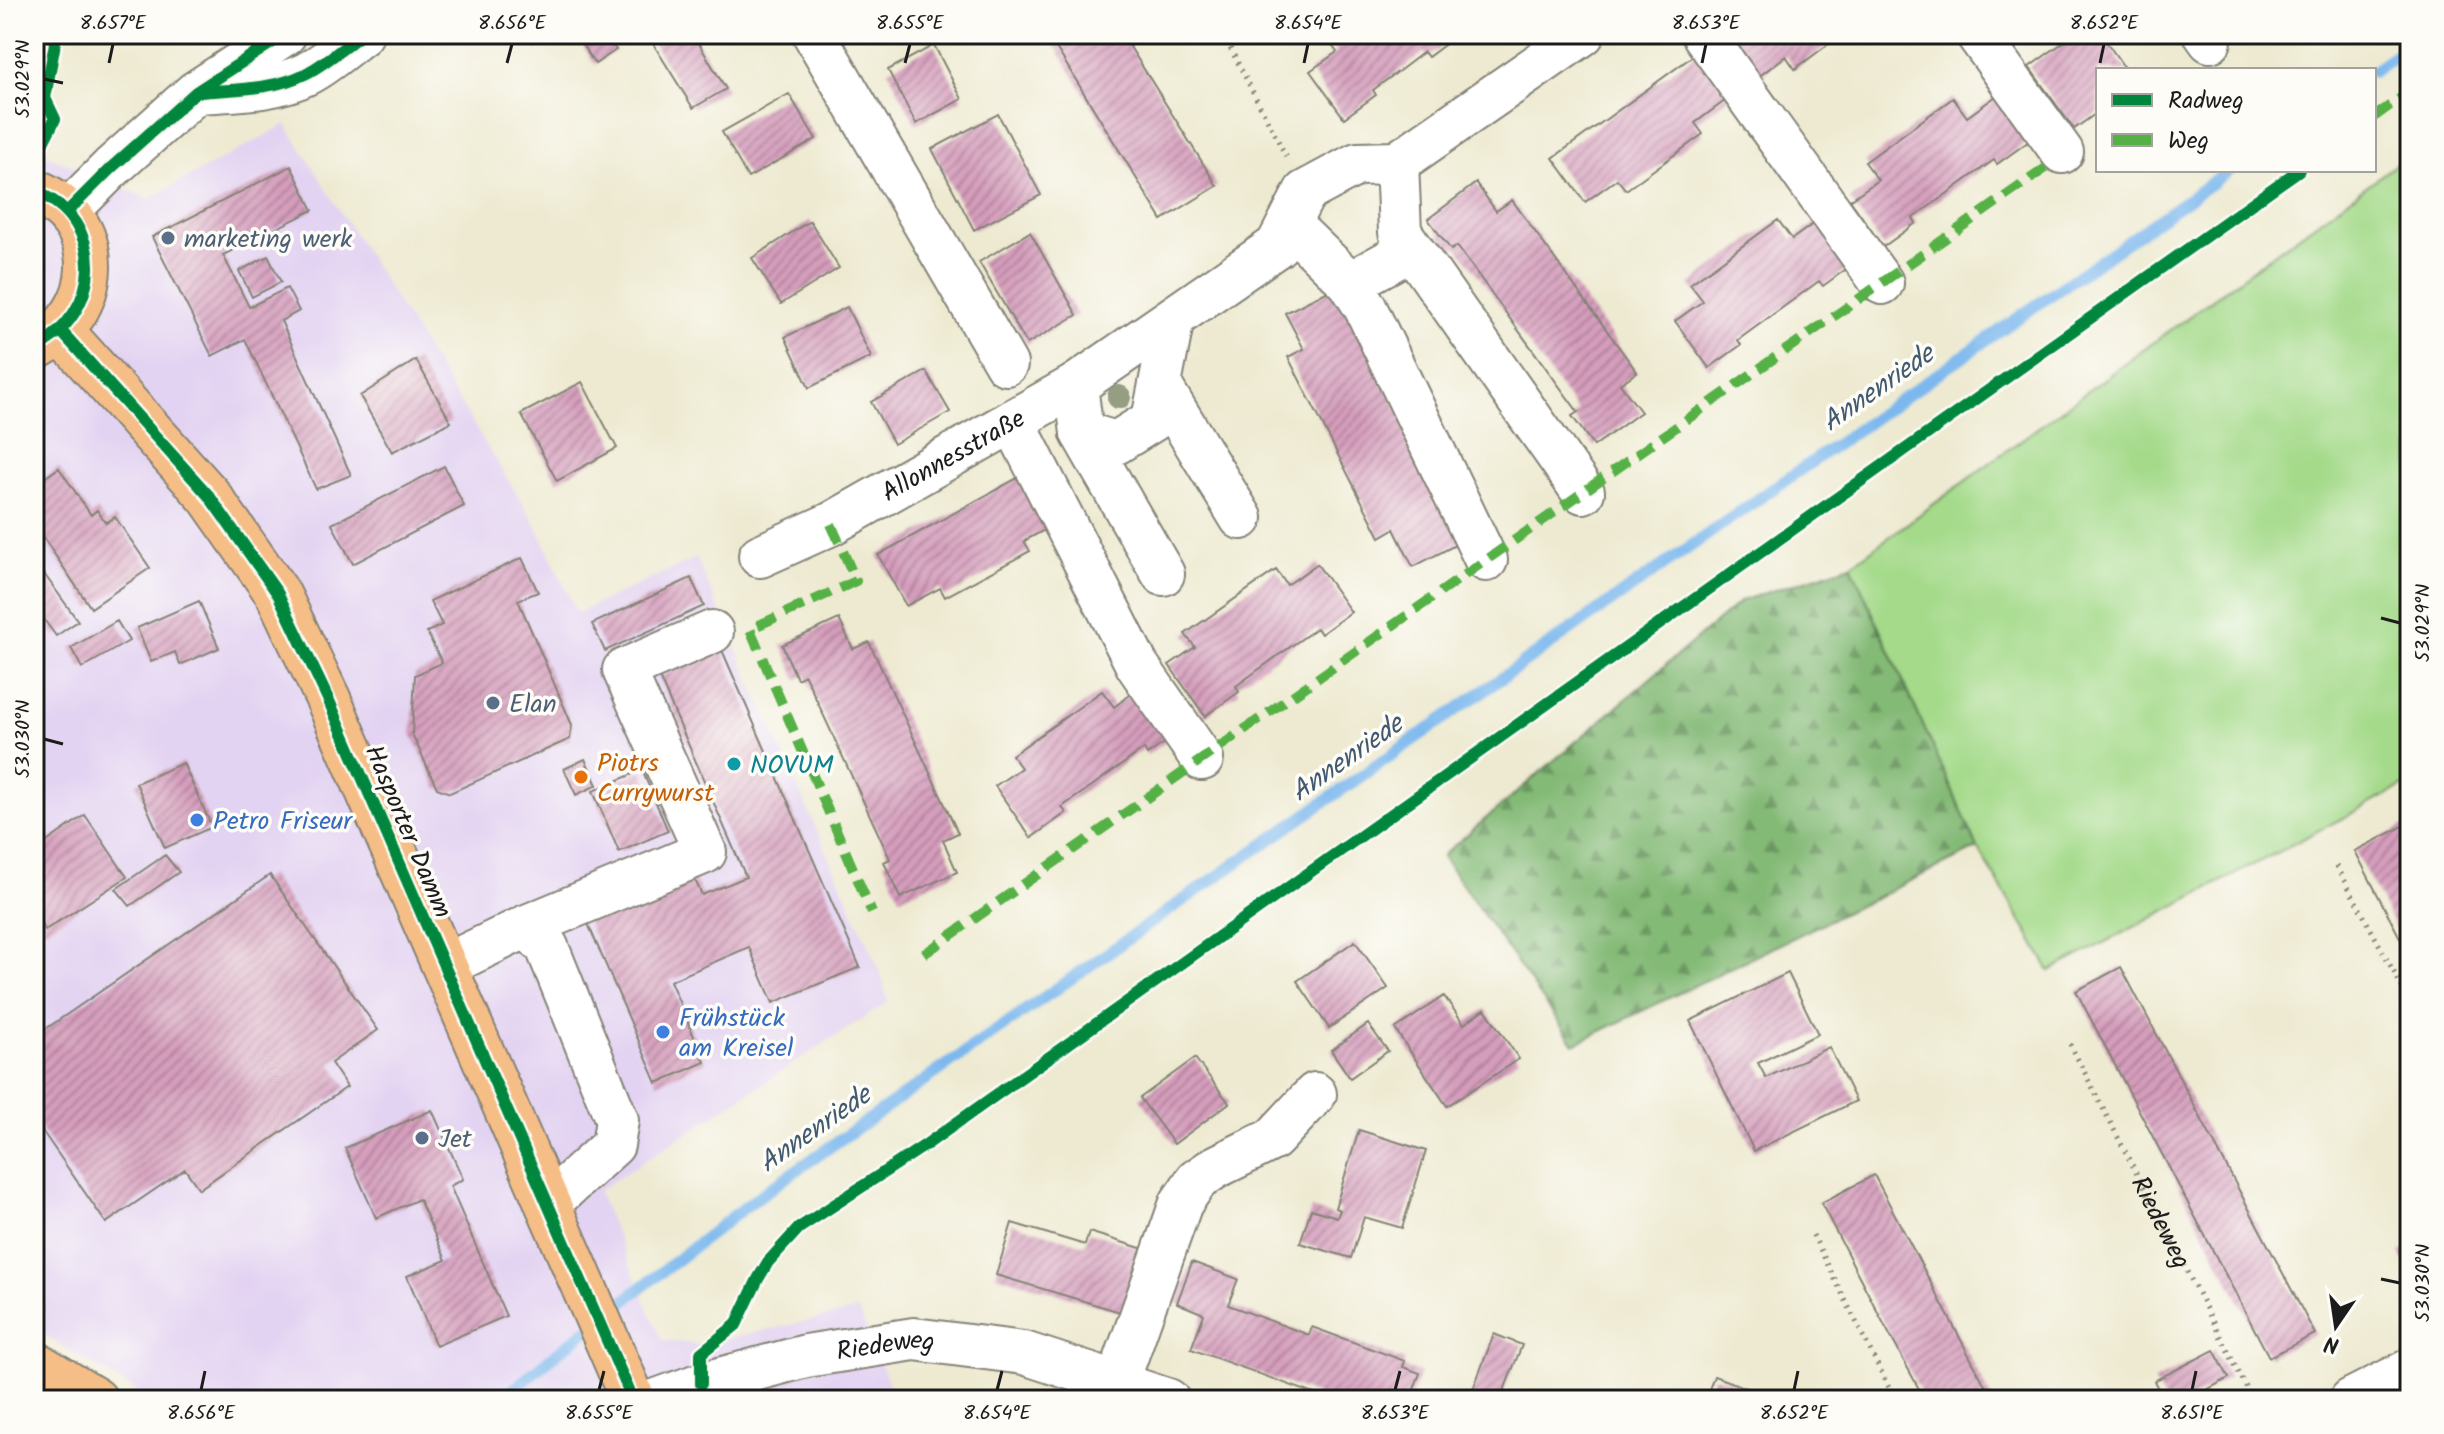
<svg xmlns="http://www.w3.org/2000/svg" width="2444" height="1434" font-family="Kalam,sans-serif">
  <style>
    .built { fill: #e3d3f2 }
    .grass { fill: #a4da8a; stroke: #607b53; stroke-width: 2 }
    .forest { fill: url(#forest-firs); stroke: #506b49; stroke-width: 2 }
    .lines { fill: none; stroke-linecap: round; stroke-linejoin: round }
    .stream { stroke: #7bb8ee; stroke-width: 12 }
    .building { fill: url(#building-hatch) }
    .minor-casing { stroke: #858377; stroke-width: 46 }
    .major-casing { stroke: #858377; stroke-width: 48 }
    .highway-casing { stroke: #858377; stroke-width: 48 }
    .path { stroke: #858377; stroke-width: 5; stroke-dasharray: 2 6; stroke-linecap: butt }
    .minor { stroke: #fff; stroke-width: 42 }
    .major { stroke: #f6be87; stroke-width: 44 }
    .highway { stroke: #f6be87; stroke-width: 44 }
    .quiet { stroke: #55b145; stroke-width: 10; stroke-dasharray: 20 10; stroke-linecap: butt }
    .cycleway-casing { stroke: #fdfcf7; stroke-width: 17 }
    .cycleway { stroke: #00873e; stroke-width: 12 }
    .tree { fill: #959d83 }
    .ticks { fill: none; stroke: #1c1c1c; stroke-width: 3 }
    .service-dot { fill: #5c6f8a; stroke: #fdfcf7; stroke-width: 3 }
    .culture-dot { fill: #0f9aa8; stroke: #fdfcf7; stroke-width: 3 }
    .food-dot { fill: #e8710a; stroke: #fdfcf7; stroke-width: 3 }
    .shop-dot { fill: #3f7fe0; stroke: #fdfcf7; stroke-width: 3 }
    .labels { text-anchor: middle; stroke-width: 7; stroke-linejoin: round; paint-order: stroke }
    .service-label { font-size: 26px; fill: #4e5e75; stroke: #fdfcf7; text-anchor: start }
    .street-label { font-size: 26px; fill: #1c1c1c; stroke: #fdfcf7 }
    .food-label { font-size: 26px; fill: #c56008; stroke: #fdfcf7; text-anchor: start }
    .culture-label { font-size: 26px; fill: #0d838f; stroke: #fdfcf7; text-anchor: start }
    .shop-label { font-size: 26px; fill: #366cbe; stroke: #fdfcf7; text-anchor: start }
    .water-label { font-size: 28px; font-style: italic; fill: #425a70; stroke: #fdfcf7 }
    .neatline { fill: none; stroke: #1c1c1c; stroke-width: 3 }
    .ticks-label { font-size: 20px; text-anchor: middle; fill: #1c1c1c }
  </style>
  <defs>
    <pattern id="forest-firs" width="22" height="20" patternUnits="userSpaceOnUse" patternTransform="scale(2)"><rect width="22" height="20" fill="#83ba76"/><path d="M5 1l3.5 6h-7zM16 11l3.5 6h-7z" fill="#6a9660"/></pattern>
    <pattern id="building-hatch" width="6" height="6" patternUnits="userSpaceOnUse" patternTransform="scale(2)"><rect width="6" height="6" fill="#d59dbc"/><path d="M-1 1l2-2M0 6l6-6M5 7l2-2" fill="none" stroke="#ac7f98"/></pattern>
  </defs>
  <rect width="100%" height="100%" fill="#fdfcf7"/>
  <filter id="ink" filterUnits="userSpaceOnUse"><feTurbulence type="fractalNoise" baseFrequency=".0125" numOctaves="2"/><feDisplacementMap in="SourceGraphic" scale="16" xChannelSelector="R" yChannelSelector="G"/><feConvolveMatrix kernelMatrix="1 2 1 2 8 2 1 2 1" color-interpolation-filters="sRGB"/></filter>
  <filter id="wash" filterUnits="userSpaceOnUse"><feTurbulence type="fractalNoise" baseFrequency=".006" numOctaves="4" result="noise"/><feDisplacementMap in="SourceGraphic" scale="32" xChannelSelector="R" yChannelSelector="G"/><feGaussianBlur stdDeviation="1.8" result="paint"/><feColorMatrix in="noise" values="0 0 0 0 0 0 0 0 0 0 0 0 0 0 0 0 0 1.4 0 .05"/><feComposite in="paint" operator="in"/></filter>
  <g filter="url(#wash)">
    <rect width="100%" height="100%" fill="#eeead2"/>
    <path class="built" d="M286 124 536 525 577 613 696 558 881 974 888 1002 598 1191 662 1340 698 1345 858 1310 896 1400H151L34 1329V149L149 199Z"/>
    <path class="grass" d="M2410 154V783L2050 971 1978 848 1851 565Z
      M34 246C46 265 48 283 34 302Z"/>
    <path class="forest" d="M1851 565 1978 848 1574 1044 1442 856 1741 601Z"/>
    <g class="lines">
      <path class="stream" d="M2374 71 2410 46
        M501 1400 552 1357 758 1197 2230 170"/>
    </g>
    <g id="blocks">
      <path class="building" d="M527 34H544L532 42Z
        M575 34H605L616 50 595 64Z
        M654 34H693L726 89 693 108 649 37Z
        M1064 34H1122L1217 186 1162 220 1052 41Z
        M1332 34H1459L1428 57 1424 52 1403 68 1373 90 1376 95 1344 118 1310 71 1337 52 1326 38Z
        M1724 34H1842L1795 69 1786 56 1754 80Z
        M2075 34H2101L2126 70H2098V112L2074 129 2029 67Z
        M934 45 962 99 916 124 888 70Z
        M1697 53 1730 97 1695 123 1703 134 1626 190 1617 179 1585 202 1553 158Z
        M789 94 816 139 748 178 722 132Z
        M1999 94 2032 139 1997 164 1994 160 1913 218 1916 223 1883 247 1850 200 1878 180 1865 162 1953 98 1967 117Z
        M998 114 1041 195 974 230 932 149Z
        M291 166 313 210 223 255 249 307 287 288 299 311 281 321 351 475 316 489 245 339 212 356 152 237Z
        M1476 183 1496 211 1512 200 1637 372 1620 384 1641 412 1594 446 1572 416 1578 412 1457 246 1451 250 1428 219Z
        M1824 216 1857 261 1823 286 1819 281 1738 340 1741 345 1709 368 1675 321 1703 301 1690 284 1778 220 1792 239Z
        M810 221 839 268 781 304 752 258Z
        M1030 232 1077 315 1027 344 979 262Z
        M268 256 281 282 252 297 239 271Z
        M1336 287 1465 540 1413 567 1394 529 1380 537 1288 357 1304 349 1285 313Z
        M847 307 871 357 809 388 785 337Z
        M416 360 451 422 392 452 360 396Z
        M926 371 950 412 894 444 871 402Z
        M582 382 617 448 557 481 521 414Z
        M444 466 464 506 353 564 332 524Z
        M59 468 91 515 97 510 106 523 115 517 150 568 91 608 34 524V485Z
        M1032 470 1061 521 1024 541 1030 551 945 597 940 588 906 606 878 555Z
        M522 558 538 592 518 600 572 725 570 739 450 793 437 788 412 734 415 675 442 663 427 632 442 625 430 601Z
        M34 560 78 621 56 636 34 606Z
        M1317 564 1351 612 1321 634 1317 628 1276 657 1236 686 1239 692 1205 716 1169 665 1195 647 1185 634 1276 570 1287 585Z
        M691 578 704 606 605 651 592 624Z
        M199 601 219 648 180 665 175 652 151 662 137 628Z
        M839 619 853 649 869 642 958 833 943 840 957 872 900 898 884 862 890 859 805 675 797 679 782 645Z
        M117 621 129 641 82 668 71 648Z
        M722 650 860 967 773 1003 749 947 670 981 705 1062 657 1083 582 910 694 878 702 895 746 877 659 677Z
        M1143 685 1177 734 1147 755 1144 749 1062 807 1066 813 1031 838 995 786 1021 768 1012 755 1102 691 1114 707Z
        M585 759 597 785 576 795 564 769Z
        M183 763 212 827 165 848 136 783Z
        M642 770 668 831 619 852 593 791Z
        M85 815 127 877 45 930 34 913V851Z
        M2409 823 2410 825V957L2355 851Z
        M165 855 179 872 130 906 116 889Z
        M270 875 378 1030 331 1063 347 1087 199 1189 185 1169 106 1223 34 1119V1037Z
        M1355 941 1388 988 1329 1028 1297 981Z
        M2121 967 2315 1334 2269 1357 2076 991Z
        M1788 973 1818 1034 1758 1063 1766 1078 1829 1047 1856 1101 1754 1151 1690 1021Z
        M1444 996 1464 1024 1485 1009 1519 1059 1447 1106 1395 1029Z
        M1368 1024 1388 1051 1350 1078 1331 1050Z
        M1195 1058 1229 1103 1174 1144 1140 1098Z
        M432 1110 463 1179 450 1186 506 1316 436 1346 407 1276 446 1260 419 1199 376 1218 345 1148Z
        M1359 1130 1426 1151 1402 1228 1364 1217 1351 1258 1300 1243 1311 1209 1337 1217 1340 1210 1335 1208Z
        M1874 1175 1971 1359 1993 1400H1925L1885 1326 1821 1203Z
        M1012 1223 1085 1245 1089 1232 1147 1250 1127 1314 996 1275Z
        M2410 1247V1273L2400 1252Z
        M1192 1262 1238 1279 1228 1305 1309 1335 1312 1327 1405 1361 1403 1367 1420 1373 1410 1400H1331L1191 1349 1204 1314 1177 1303Z
        M1494 1334 1522 1345 1503 1393 1522 1400H1469Z
        M2214 1350 2229 1378 2188 1400H2164L2154 1381Z
        M1714 1376 1763 1394 1761 1400H1705Z
        M1556 1394 1572 1400H1554Z"/>
    </g>
  </g>
  <g filter="url(#ink)">
    <use href="#blocks" fill-opacity="0" stroke="#858377" stroke-width="2"/>
    <g class="lines">
      <g class="minor-casing">
        <g id="minor">
          <path d="M814 34 1006 364"/>
          <path d="M1703 34 1882 283"/>
          <path d="M1977 34 2062 152"/>
          <path d="M2205 34 2210 41"/>
          <path d="M201 92C236 89 274 90 306 74 326 64 344 47 362 34"/>
          <path d="M1397 163 1400 232 1583 492"/>
          <path d="M67 212 111 168 196 92 285 34"/>
          <path d="M1289 224 1350 283 1365 307 1486 560"/>
          <path d="M1350 283 1412 249"/>
          <path d="M1173 318 1153 420 1116 443 1082 433 1076 385 1277 246 1305 192 1357 164 1397 163 1583 34"/>
          <path d="M1160 385 1241 518"/>
          <path d="M1013 421 1137 665 1202 759"/>
          <path d="M1082 433 1163 574"/>
          <path id="s2" d="M760 556 831 524 1076 385"/>
          <path d="M527 926 547 947 617 1120 613 1145 547 1205"/>
          <path d="M444 966 527 926 705 852 624 670 712 632"/>
          <path d="M1117 1384 1181 1203 1197 1180 1216 1167 1273 1139 1315 1094"/>
          <path id="s3" d="M657 1400 701 1384 806 1356 914 1339 1024 1353 1168 1400"/>
          <path d="M2351 1400 2410 1370"/>
        </g>
      </g>
      <g class="major-casing">
        <path id="major" d="M34 191C109 220 103 315 34 348
          M61 331 209 496 278 594 329 701 633 1400"/>
      </g>
      <g class="highway-casing">
        <path id="highway" d="M34 1363 95 1400"/>
      </g>
      <g class="path">
        <path d="M1223 34 1287 158"/>
        <path d="M34 74 45 98"/>
        <path d="M2337 866 2410 1002"/>
        <path id="s1" d="M2070 1044 2253 1400"/>
        <path d="M1813 1235 1895 1400"/>
      </g>
      <use href="#minor" class="minor"/>
      <use href="#major" class="major"/>
      <use href="#highway" class="highway"/>
      <path class="quiet" d="M2374 117 2410 91
        M831 524 856 581 750 629 872 913
        M924 954 2050 165"/>
      <g class="cycleway-casing">
        <path id="cycleway" d="M200 92C235 89 273 90 305 74 325 64 344 47 362 34
          M34 160 55 119 45 98 55 43 53 34
          M34 191C109 220 103 315 34 348
          M67 212 111 168 196 92 285 34
          M61 331 209 496 278 594 329 701 633 1400
          M701 1384V1353L736 1325 758 1279 768 1262 799 1228 927 1144 2299 170"/>
      </g>
      <use href="#cycleway" class="cycleway"/>
    </g>
    <circle class="tree" cx="1119" cy="397" r="12"/>
  </g>
  <path class="ticks" d="M109 63 113 44M507 63 512 44M905 63 910 44M1304 63 1308 44M1702 63 1706 44M2100 63 2104 44M44 79 63 83M2381 618 2400 623M44 739 63 744M2381 1279 2400 1283M201 1390 205 1371M599 1390 604 1371M997 1390 1002 1371M1395 1390 1400 1371M1794 1390 1798 1371M2192 1390 2196 1371"/>
  <g class="service-dot">
    <circle cx="168" cy="238" r="8"/>
    <circle cx="493" cy="703" r="8"/>
    <circle cx="422" cy="1138" r="8"/>
  </g>
  <circle class="culture-dot" cx="734" cy="764" r="8"/>
  <circle class="food-dot" cx="581" cy="777" r="8"/>
  <g class="shop-dot">
    <circle cx="197" cy="820" r="8"/>
    <circle cx="663" cy="1032" r="8"/>
  </g>
  <g class="labels">
    <g class="service-label">
      <text x="184" y="247">marketing werk</text>
      <text x="509" y="712">Elan</text>
      <text x="438" y="1147">Jet</text>
    </g>
    <g class="street-label">
      <text dy="9" stroke="none"><textPath href="#s2" startOffset="218">Allonnesstraße</textPath></text>
      <text transform="translate(409 831) rotate(67)" y="9">Hasporter Damm</text>
      <text dy="9" stroke="none"><textPath href="#s1" startOffset="200">Riedeweg</textPath></text>
      <text dy="9" stroke="none"><textPath href="#s3" startOffset="236">Riedeweg</textPath></text>
    </g>
    <g class="food-label">
      <text x="597" y="771">Piotrs<tspan x="597" dy="30">Currywurst</tspan></text>
    </g>
    <g class="culture-label">
      <text x="750" y="773">NOVUM</text>
    </g>
    <g class="shop-label">
      <text x="213" y="829">Petro Friseur</text>
      <text x="679" y="1026">Frühstück<tspan x="679" dy="30">am Kreisel</tspan></text>
    </g>
    <g class="water-label">
      <text transform="translate(1877 387) rotate(-35)" y="10">Annenriede</text>
      <text transform="translate(1346 757) rotate(-35)" y="10">Annenriede</text>
      <text transform="translate(814 1128) rotate(-35)" y="10">Annenriede</text>
    </g>
  </g>
  <rect width="2444" height="1434" fill="none" stroke="#fdfcf7" stroke-width="88"/>
  <rect x="2096" y="68" width="280" height="104" fill="#fdfcf7" stroke="#a3a29f" stroke-width="2"/>
  <rect x="2112" y="94" width="40" height="12" fill="#00873e" stroke="#a3a29f" stroke-width="2"/>
  <text x="2168" y="108" font-size="24" fill="#1c1c1c">Radweg</text>
  <rect x="2112" y="134" width="40" height="12" fill="#55b145" stroke="#a3a29f" stroke-width="2"/>
  <text x="2168" y="148" font-size="24" fill="#1c1c1c">Weg</text>
  <g transform="translate(2336 1326) rotate(193)" stroke="#fdfcf7" stroke-width="6" paint-order="stroke">
  <path d="M0-6L14 30L0 20L-14 30Z" fill="#1c1c1c"/>
  <text y="-12" font-size="22" font-weight="bold" text-anchor="middle" fill="#1c1c1c">N</text>
  </g>
  <rect x="44" y="44" width="2356" height="1346" class="neatline"/>
  <g class="ticks-label">
    <text x="113" y="29">8.657°E</text>
    <text x="512" y="29">8.656°E</text>
    <text x="910" y="29">8.655°E</text>
    <text x="1308" y="29">8.654°E</text>
    <text x="1706" y="29">8.653°E</text>
    <text x="2104" y="29">8.652°E</text>
    <text transform="translate(22 79) rotate(-90)" y="7">53.029°N</text>
    <text transform="translate(2422 623) rotate(-90)" y="7">53.029°N</text>
    <text transform="translate(22 739) rotate(-90)" y="7">53.030°N</text>
    <text transform="translate(2422 1283) rotate(-90)" y="7">53.030°N</text>
    <text x="201" y="1419">8.656°E</text>
    <text x="599" y="1419">8.655°E</text>
    <text x="997" y="1419">8.654°E</text>
    <text x="1395" y="1419">8.653°E</text>
    <text x="1794" y="1419">8.652°E</text>
    <text x="2192" y="1419">8.651°E</text>
  </g>
</svg>
